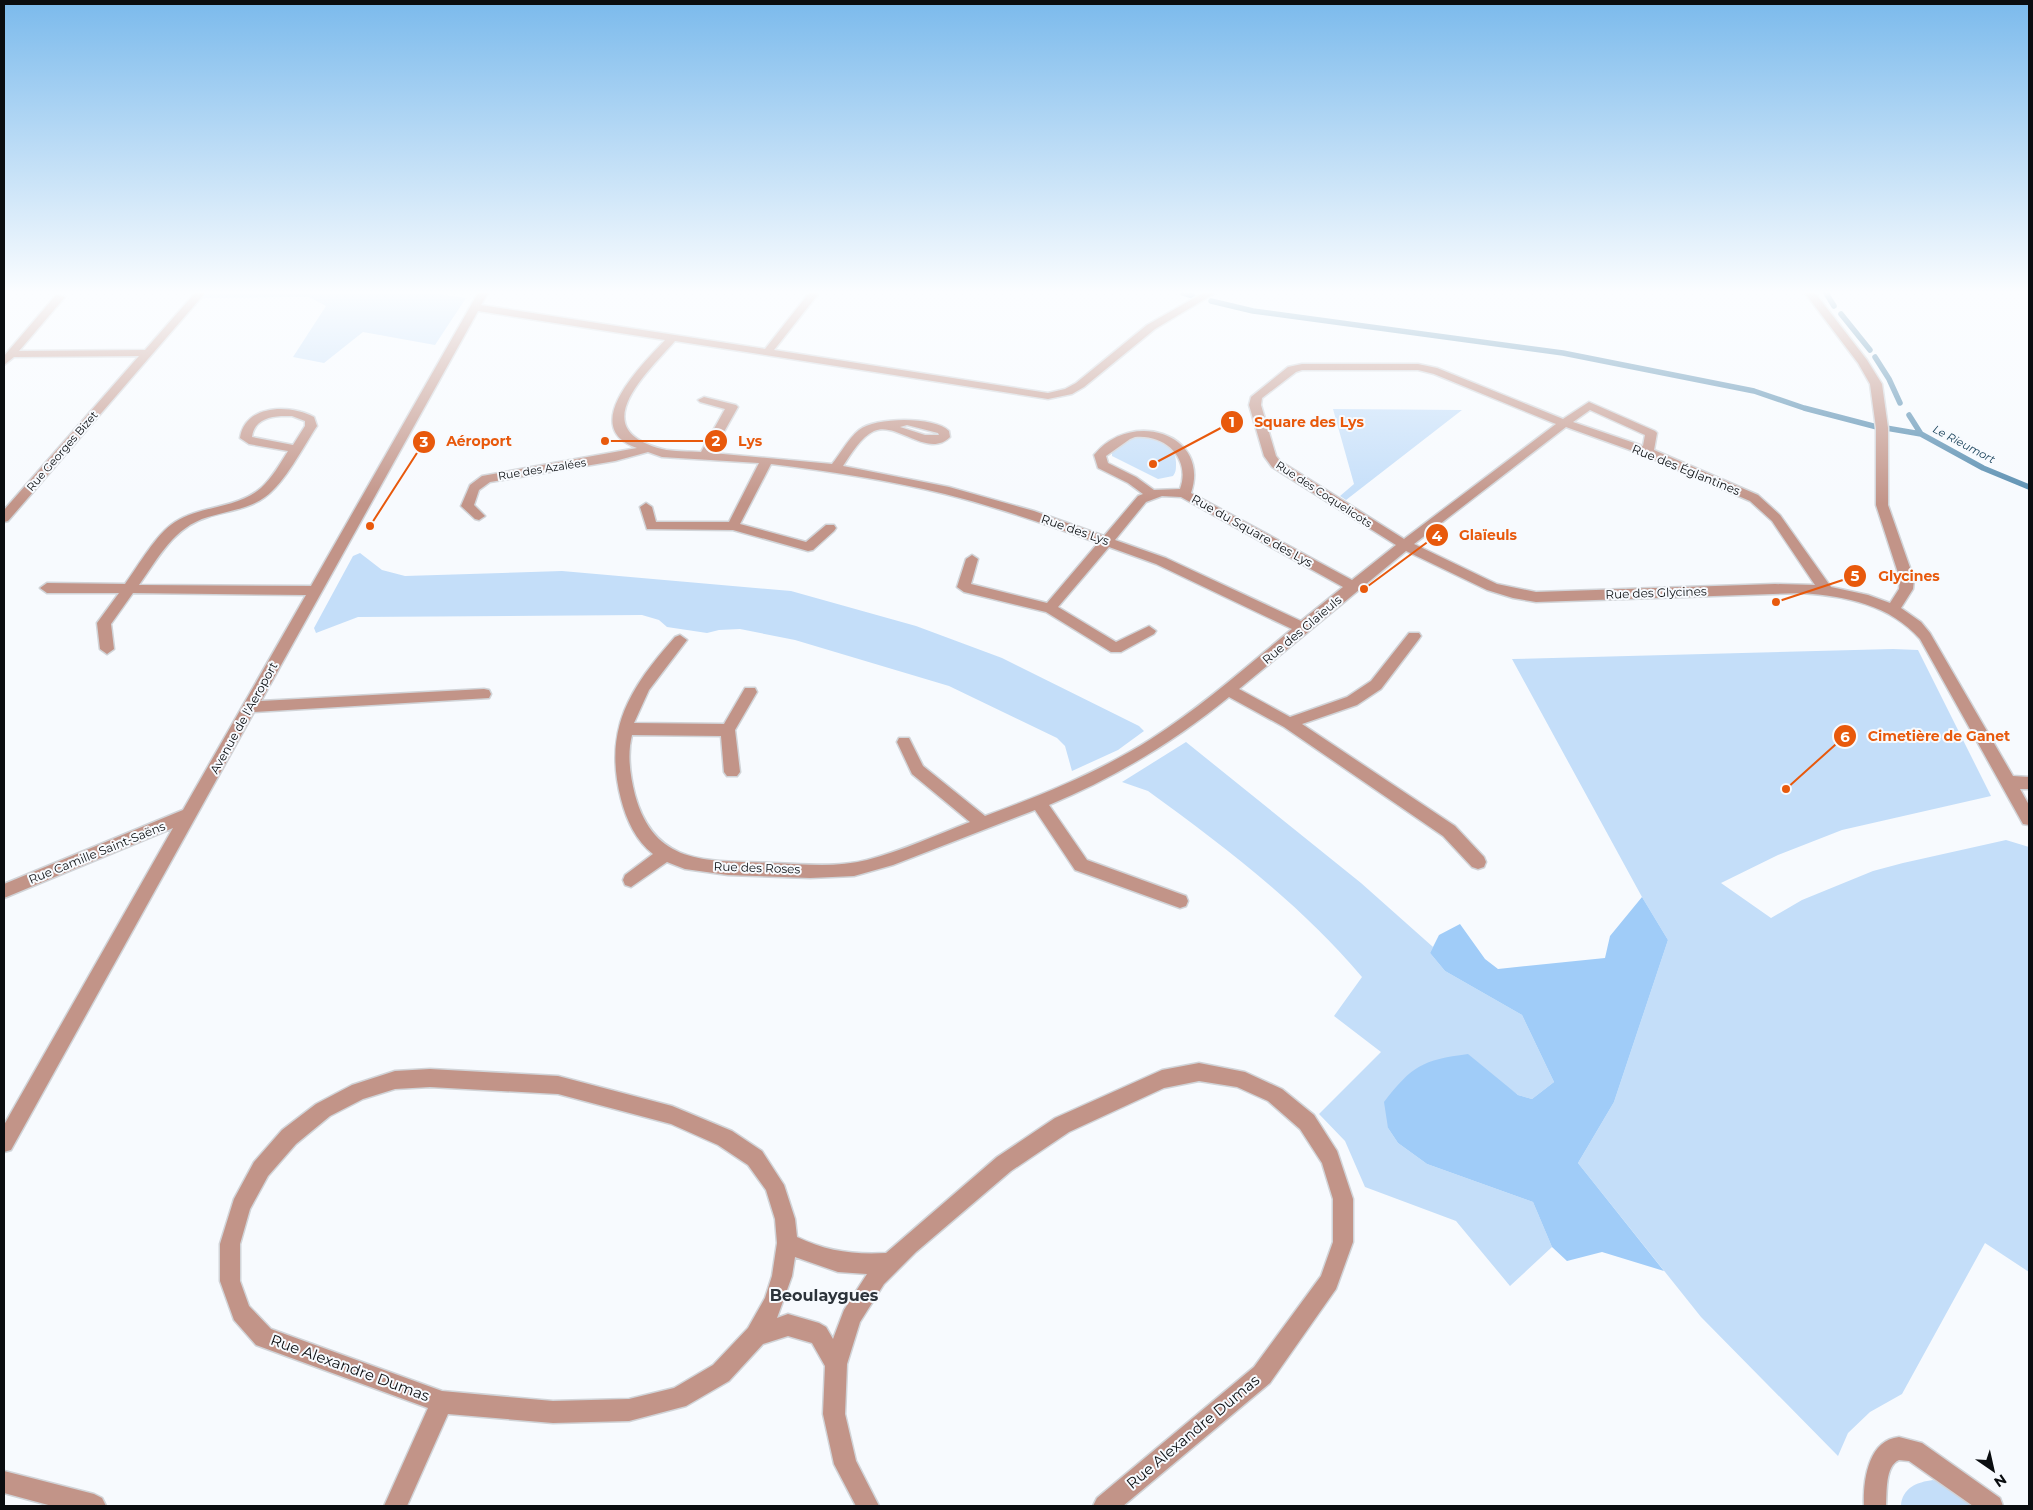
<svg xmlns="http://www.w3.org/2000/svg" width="2033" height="1510" font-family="Montserrat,sans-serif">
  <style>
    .green { fill: #c4def9 }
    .forest { fill: #a0ccf8 }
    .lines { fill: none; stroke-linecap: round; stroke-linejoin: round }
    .stream { stroke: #568caf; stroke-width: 5.5 }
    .minor-casing { stroke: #d1d4d8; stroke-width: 3 }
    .minor { fill: #c29488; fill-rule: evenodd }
    .labels { text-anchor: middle; stroke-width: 4; stroke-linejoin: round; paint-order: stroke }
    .far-water-label { font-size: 11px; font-style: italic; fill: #0c3750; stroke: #f7fafe }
    .far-street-label { font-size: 11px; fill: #0a0d10; stroke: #f7fafe }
    .street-label { font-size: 12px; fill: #0a0d10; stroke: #f7fafe }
    .near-street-label { font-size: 15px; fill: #0a0d10; stroke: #f7fafe }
    .near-neighbourhood-label { font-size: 16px; font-weight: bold; fill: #2c333a; stroke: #f7fafe }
    .leader { fill: none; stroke: #e8590c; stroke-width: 2 }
    .callout-dot { fill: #e8590c; stroke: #f7fafe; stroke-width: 2 }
    .mark-label { font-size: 15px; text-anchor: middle; font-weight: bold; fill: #fff }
    .callout-label { font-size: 14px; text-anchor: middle; font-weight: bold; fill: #e8590c; stroke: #f7fafe; stroke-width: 4; stroke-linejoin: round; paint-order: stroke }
  </style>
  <rect width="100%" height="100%" fill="#f7fafe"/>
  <path class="green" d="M207 293H432L466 298 435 345 363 332 324 363 293 357 326 306 309 297 202 298Z
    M1333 409 1462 410 1346 500 1340 496 1354 484Z
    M1135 437C1154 437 1177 443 1176 464 1176 469 1176 472 1173 476L1158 479 1112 456V452L1127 440Z
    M360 553 382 570 405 576 562 571 791 591 916 626 1002 658 1139 726 1144 731 1118 750 1072 771 1065 746 1057 738 949 686 795 640 740 629 719 630 707 633 667 627 659 620 642 615 358 617 316 633 314 628 353 556Z
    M1893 649 1918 650 1991 796 1842 830 1778 855 1721 883 1771 918 1802 900 1873 871 1903 863 2006 840 2029 847V1272L1985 1243 1902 1394 1870 1412 1848 1433 1838 1456 1701 1317 1578 1163 1614 1102 1668 940 1642 897 1512 659Z
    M1186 742 1361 883 1433 947 1430 953 1445 971 1522 1015 1554 1082 1532 1099 1518 1095 1496 1079 1388 1128 1398 1143 1427 1164 1533 1202 1552 1247 1510 1286 1456 1221 1365 1187 1345 1141 1319 1114 1381 1052 1334 1016 1362 977C1301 905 1224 846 1148 791L1122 782Z
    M1933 1480 1946 1485 1973 1506H1901C1902 1488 1917 1482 1933 1480Z"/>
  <path class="forest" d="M1642 897 1668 940 1614 1102 1578 1163 1664 1271 1602 1252 1567 1261 1552 1247 1533 1202 1427 1164 1398 1143 1388 1128 1384 1102C1412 1066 1422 1060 1468 1054L1518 1095 1532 1099 1554 1082 1522 1015 1445 971 1430 953 1439 935 1460 924 1485 959 1498 969 1605 958 1610 936Z"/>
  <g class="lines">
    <path class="stream" d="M1183 293 1193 296
      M1826 293 1834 306
      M1211 301 1253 311 1563 353 1754 391 1804 408 1877 427
      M1841 314 1870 350
      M1875 357 1889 379 1900 403
      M1909 415 1921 434
      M1886 428 1921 434 1983 468 2029 487"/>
    <g class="minor-casing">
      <path id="minor" d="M195 293H205L8 521 4 522V510L139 356 14 357 4 365V356L56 295 65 297 19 351 145 350Z
        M478 293H488L481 305 765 349 809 293H819L774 350 1048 393 1065 389 1076 383 1147 325 1203 293H1215L1155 329 1084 387 1072 394 1048 399 675 341C645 375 585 429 662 449 674 452 688 451 701 452L725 409 700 402 698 400 704 397 736 405 738 407 712 453 832 464C841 453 848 439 859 430 875 417 934 416 949 431L950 437C928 459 897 421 874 431 861 437 851 454 843 466L949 487 1034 511 1104 536 1138 496 1143 494 1128 483 1098 468 1094 455C1130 409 1211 433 1191 493L1352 580 1396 545 1272 467 1264 456 1249 405 1251 397 1288 367 1302 364H1418L1437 368 1563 419 1589 402 1655 431 1657 433 1654 450 1758 495 1780 515 1831 587 1868 595 1890 603 1899 589 1900 579 1876 505V428L1870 384 1858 363 1805 293H1815L1867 360 1882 384 1888 428V505L1914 579 1913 589 1901 608 1921 622 1930 633 2013 776 2029 777V789H2020L2029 805V825L2023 824 1920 639C1890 605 1846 596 1802 593L1536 602 1513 598 1487 590 1406 551 1239 689 1290 717 1347 697 1371 681 1409 633H1419L1421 636 1419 639 1381 689 1357 705 1302 724 1455 826 1484 857 1486 862 1484 867 1478 869 1472 867 1443 836 1284 727 1229 697C1174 742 1114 778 1049 805L1087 860 1186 896 1188 901 1186 906 1180 908 1075 870 1035 810 893 865 854 876 810 878 728 875 685 869 667 862 631 887 625 885 623 880 625 875 653 854C636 841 626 819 621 799 603 729 630 688 675 637L680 635 687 640 649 690 634 723 724 724 745 688H755L757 692 735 730 740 772 737 776H727L724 772 721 736 632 735C627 755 630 775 635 795 655 868 710 860 772 863 803 864 836 868 867 860 902 851 936 835 970 822L912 774 897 742 899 738H909L923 766 985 816C1042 795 1099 772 1151 739 1201 707 1246 667 1292 629L1156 564 1109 547 1058 607 1116 642 1149 626 1156 631 1154 634 1121 652H1111L1046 612 964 592 957 587 966 559 972 555 978 559 971 584 1047 603 1098 543C1047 525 997 507 945 494 888 480 829 471 771 464L740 524 806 542 826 525H834L836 528 834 531 813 550 808 551 733 530 647 529 640 507 646 503 652 507 656 522H729L759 463 662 457 648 452 615 461 490 482 479 490 474 505 485 516 479 520 475 519 461 506 470 485 482 476 637 448C577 427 643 364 665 340L478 311 261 701 484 689 489 690 491 694 489 698 254 712 11 1150 4 1152V1125L173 828 4 898V884L183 810 306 595 133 593 111 624 114 649 107 654 100 649 97 623 119 593H47L40 588 47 583 125 584C139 565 156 534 175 522 201 505 237 509 261 488 272 478 280 464 288 451L249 444 240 438C245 404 290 404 314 417L317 426C303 447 285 483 265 497 249 509 227 511 208 517 174 527 159 557 139 585L311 586ZM1302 370H1418L1434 374 1556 424 1404 539 1280 461 1276 456 1261 405 1262 398 1296 372ZM1590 410 1645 435 1643 446 1573 422ZM281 416H292L305 421V426L293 445 252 437C254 421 267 417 281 416ZM907 425 938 433 939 435H925L900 427ZM1566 427 1644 455 1750 501 1772 521 1815 585 1775 584 1536 592 1497 584 1414 544ZM1135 437C1166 434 1191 459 1180 489L1154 490 1136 477 1108 463 1106 456 1130 439ZM1162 496 1181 497 1343 587 1301 621 1166 558 1115 540 1146 502Z
        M1199 1063 1245 1072 1282 1089 1314 1115 1337 1151 1353 1199V1242L1336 1289 1270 1383 1123 1506H1093L1097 1498 1254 1367 1321 1276 1333 1242V1199L1322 1163 1300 1129 1268 1101 1237 1087 1199 1081 1164 1088 1069 1132 1011 1171 916 1252 884 1284 860 1322 847 1364 845 1414 856 1461 879 1506H856L834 1464 823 1414 825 1366 812 1343 788 1336 763 1344 729 1381 686 1406 629 1421 553 1423 448 1414 407 1506H384L428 1408 256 1345 234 1320 220 1281V1244L234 1199 254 1162 282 1130 316 1104 352 1085 395 1071 430 1069 558 1076 672 1106 732 1131 762 1151 784 1185 795 1219 797 1237C826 1251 854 1255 886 1253L997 1157 1055 1118 1162 1070ZM430 1087 558 1094 671 1124 718 1145 748 1165 766 1190 775 1219 777 1243 772 1276 765 1298 748 1328 713 1365 674 1388 629 1399 553 1401 442 1391 271 1329 249 1306 240 1281V1244L250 1209 268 1176 296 1144 330 1116 363 1099 395 1089ZM795 1257 838 1272 867 1274 844 1310 833 1339 826 1327 819 1323 788 1314 777 1318 792 1276Z
        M1899 1437 1922 1443 2000 1498 2003 1506H1973L1909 1461 1899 1460C1885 1466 1887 1492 1886 1506H1864C1863 1481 1868 1440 1899 1437Z
        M4 1471 94 1494 102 1498 106 1506H52L4 1493Z"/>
    </g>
    <use href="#minor" class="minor"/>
  </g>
  <linearGradient id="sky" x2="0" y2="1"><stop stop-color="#7bbaec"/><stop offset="0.58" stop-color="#fbfdff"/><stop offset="1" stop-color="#fbfdff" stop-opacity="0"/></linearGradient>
  <rect width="2033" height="504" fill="url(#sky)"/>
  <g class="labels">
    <g class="far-water-label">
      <text transform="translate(1964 444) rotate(28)" y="4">Le Rieumort</text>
    </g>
    <g class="far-street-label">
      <text transform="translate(62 451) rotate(-49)" y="4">Rue Georges Bizet</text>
      <text transform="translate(542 469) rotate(-9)" y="4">Rue des Azalées</text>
      <text transform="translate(1324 494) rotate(33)" y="4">Rue des Coquelicots</text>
    </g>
    <g class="street-label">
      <text transform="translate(1686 470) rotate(22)" y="4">Rue des Églantines</text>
      <text transform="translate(1075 530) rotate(19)" y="4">Rue des Lys</text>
      <text transform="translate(1252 531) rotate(29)" y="4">Rue du Square des Lys</text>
      <text transform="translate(1656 593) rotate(-2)" y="4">Rue des Glycines</text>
      <text transform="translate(1302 630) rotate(-40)" y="4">Rue des Glaïeuls</text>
      <text transform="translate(244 718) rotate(-61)" y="4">Avenue de l'Aeroport</text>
      <text transform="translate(97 853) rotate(-22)" y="4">Rue Camille Saint-Saëns</text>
      <text transform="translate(757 868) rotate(2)" y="4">Rue des Roses</text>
    </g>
    <g class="near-street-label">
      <text transform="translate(350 1368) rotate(20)" y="5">Rue Alexandre Dumas</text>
      <text transform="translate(1193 1432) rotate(-40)" y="5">Rue Alexandre Dumas</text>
    </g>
    <g class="near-neighbourhood-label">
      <text x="824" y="1301">Beoulaygues</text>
    </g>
  </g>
  <path class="leader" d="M1153 464L1232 422M605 441L716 441M370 526L424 442M1364 589L1437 535M1776 602L1855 576M1786 789L1845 736"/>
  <g class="callout-dot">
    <circle cx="1153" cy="464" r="5"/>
    <circle cx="605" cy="441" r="5"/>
    <circle cx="370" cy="526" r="5"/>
    <circle cx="1364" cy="589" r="5"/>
    <circle cx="1776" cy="602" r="5"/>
    <circle cx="1786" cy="789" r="5"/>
    <circle cx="1232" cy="422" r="12"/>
    <circle cx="716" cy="441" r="12"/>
    <circle cx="424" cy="442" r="12"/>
    <circle cx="1437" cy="535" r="12"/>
    <circle cx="1855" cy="576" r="12"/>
    <circle cx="1845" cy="736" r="12"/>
  </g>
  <g class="mark-label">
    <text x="1232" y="427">1</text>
    <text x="716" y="446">2</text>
    <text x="424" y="447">3</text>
    <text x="1437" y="541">4</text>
    <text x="1855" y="581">5</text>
    <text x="1845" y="742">6</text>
  </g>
  <g class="callout-label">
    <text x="1309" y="427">Square des Lys</text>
    <text x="750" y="446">Lys</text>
    <text x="479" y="446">Aéroport</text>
    <text x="1488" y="540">Glaïeuls</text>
    <text x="1909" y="581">Glycines</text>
    <text x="1939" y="741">Cimetière de Ganet</text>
  </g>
  <rect width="2033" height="1510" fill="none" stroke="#0a0d10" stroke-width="10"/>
  <g transform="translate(1993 1470) rotate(146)" stroke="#f7fafe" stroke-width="4" paint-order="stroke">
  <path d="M0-4L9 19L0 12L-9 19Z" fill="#0a0d10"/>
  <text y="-8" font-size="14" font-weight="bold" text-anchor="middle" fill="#0a0d10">N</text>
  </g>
</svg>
